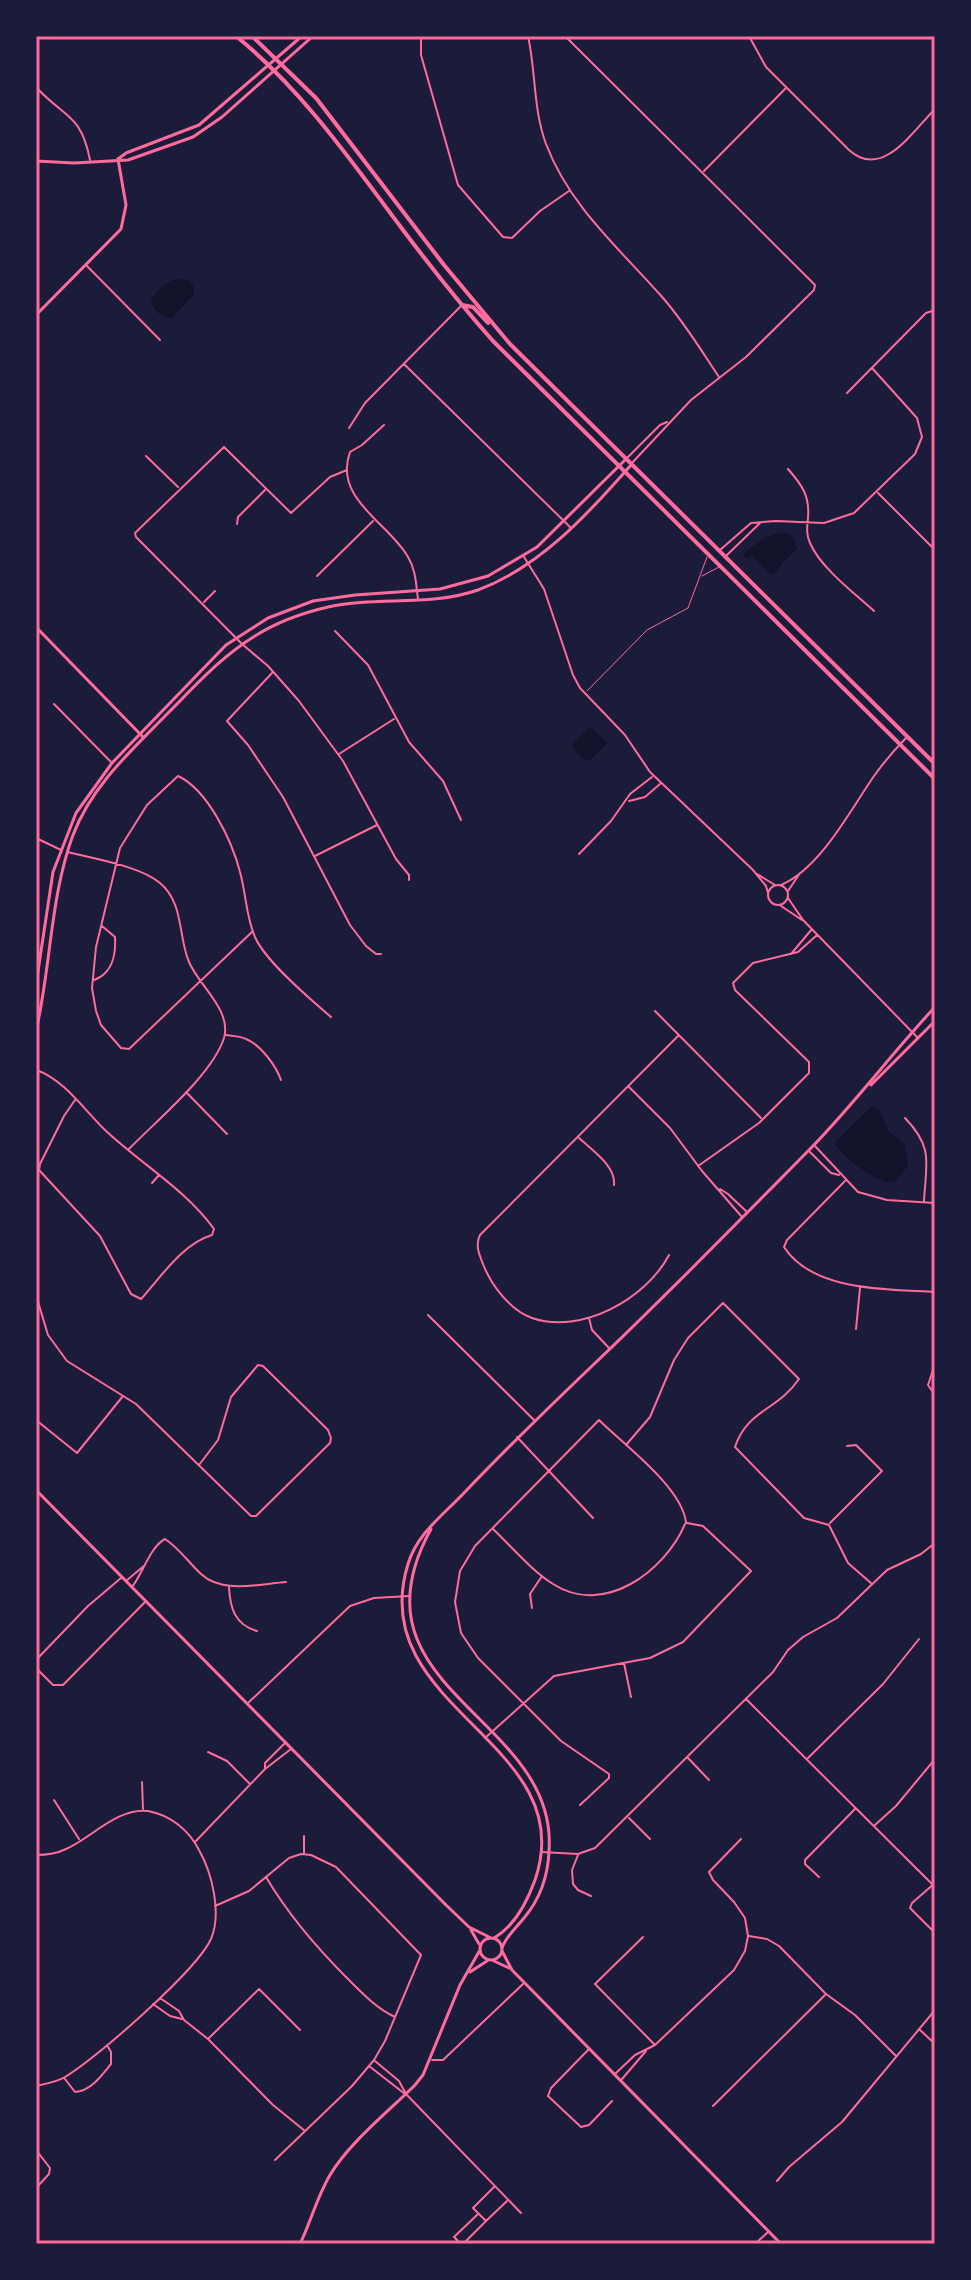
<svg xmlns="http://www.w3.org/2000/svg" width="971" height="2280" font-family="Commissioner,sans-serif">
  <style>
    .water { fill: #12122b }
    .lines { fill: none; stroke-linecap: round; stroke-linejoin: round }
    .service { stroke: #ff6b9d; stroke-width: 1 }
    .minor { stroke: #ff6b9d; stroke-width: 2 }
    .tertiary { stroke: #ff6b9d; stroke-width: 3 }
    .secondary { stroke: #ff6b9d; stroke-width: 3 }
    .primary { stroke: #ff6b9d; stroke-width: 4 }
    .neatline { fill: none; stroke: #ff6b9d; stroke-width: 3 }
  </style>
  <rect width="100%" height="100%" fill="#1b1b3a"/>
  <path class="water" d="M174 279 189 280 194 288V294L172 318C162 317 152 311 151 300L161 287Z
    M782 532 792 536 797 548 781 565 775 574 771 575 751 555 747 559 743 554 766 537Z
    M590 727 608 743 589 761 581 758 571 746Z
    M872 1106 880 1111 888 1131 905 1145 908 1166C904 1170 899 1178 895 1181 881 1188 843 1156 835 1145L836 1141Z"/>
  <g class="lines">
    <path class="service" d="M702 576 719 567
      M587 691 647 630 688 608 707 557"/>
    <path class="minor" d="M421 36V55L458 185 503 237 512 238 540 211 569 191
      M528 36C536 72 533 109 546 144 570 207 619 248 663 298 684 322 701 350 719 377
      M565 36 815 285 814 290 746 357 691 400 631 464
      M749 36 766 67 849 150C882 180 912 132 935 109
      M36 87C64 118 81 113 90 160
      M704 171 786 88
      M86 265 160 340
      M404 364 570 527
      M847 393 926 313 935 310
      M384 425 362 445 350 452C333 499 389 523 408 557 416 570 416 585 418 599
      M349 428 365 403 461 306
      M146 456 178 487
      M628 457 660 425 667 422
      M788 469C802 485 810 496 808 518 807 527 806 534 810 543 820 567 854 593 874 611
      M347 470 330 477 291 513 224 447 135 533 136 537 242 644 268 666 299 701 343 761 396 859 409 875V880
      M878 493 935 550
      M237 524 238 517 265 490
      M720 550 751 523 776 521 824 523 854 513 915 454 922 437 917 418 872 368
      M727 555 760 523
      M524 557 544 589 573 675 580 688 625 735 650 772 753 870 766 886 768 893
      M317 576 373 521
      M204 602 215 591
      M335 631 368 665 409 742 443 781 461 820
      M272 673 227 721 248 745 283 797 350 925 366 946 376 954H381
      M54 704 112 763
      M339 754 394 719
      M629 801 645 797 660 784
      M36 838 61 850
      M68 852C94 859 140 866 160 883 184 903 178 936 189 962 199 986 232 1010 224 1038 212 1075 157 1120 129 1149
      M579 854 611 821 630 794 652 777
      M315 856 377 825
      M757 874 775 885
      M768 895a10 10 0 1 1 20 0a10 10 0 1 1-20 0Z
      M781 885C820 869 851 809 874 776 884 762 895 749 907 737
      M788 891 800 873
      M788 898 803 920 917 1037
      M781 906 802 920
      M253 931 129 1049 121 1048 101 1025 96 1011 92 988 96 947 120 848 147 805 178 776C208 790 232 841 240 872 246 893 246 917 255 937 265 961 311 1000 331 1017
      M791 954 812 929
      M94 980C113 973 116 955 115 937L102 926
      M655 1011 761 1118
      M226 1035C232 1036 241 1036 246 1039 261 1045 276 1066 281 1080
      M36 1070C64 1079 85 1111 105 1130 141 1164 185 1189 214 1229L212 1235C182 1244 161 1277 141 1299L131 1294 100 1236 39 1170 40 1164 64 1116 75 1100
      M629 1087 670 1128 702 1171 742 1217
      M186 1092 227 1134
      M905 1118C934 1148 926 1163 924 1201
      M579 1138C592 1150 616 1166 614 1185
      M815 1146 858 1192 887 1200 935 1203
      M810 1152 831 1173 839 1175
      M698 1166 759 1123 809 1073V1062L735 990 733 983 753 963 798 952 817 935
      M845 1181 787 1240 784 1247C813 1292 889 1289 935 1292
      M152 1183 159 1175
      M720 1189 728 1194 747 1212
      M669 1255C646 1299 581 1335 532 1318 510 1310 491 1285 483 1264 479 1254 475 1245 480 1235L679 1035
      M36 1295 48 1335 67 1361 136 1404 251 1516H256L330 1443 331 1438 328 1430 263 1366 258 1365 231 1397 218 1440 199 1465
      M428 1315 534 1420
      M589 1318 592 1330 609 1348
      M856 1329 860 1288
      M935 1364 928 1385 935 1395
      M36 1420 77 1453 123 1396
      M517 1437 593 1518
      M626 1445 650 1417 674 1360 688 1338 723 1303 799 1379C778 1410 747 1410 735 1447L804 1518 829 1525 848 1563 872 1584
      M830 1523 882 1471 856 1445 847 1446
      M493 1529C512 1547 531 1570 553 1584 604 1617 665 1571 685 1524
      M126 1581 145 1565
      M132 1587C143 1573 150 1547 165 1539 179 1548 189 1563 201 1574 222 1594 260 1584 286 1582
      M229 1587C230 1608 235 1625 257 1631
      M532 1608 530 1594 542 1576
      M36 1660 88 1606 121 1578
      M624 1663 631 1697
      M36 1668 53 1685H63L145 1602
      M746 1699 933 1885
      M248 1703 350 1606 374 1598 409 1596
      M485 1738 554 1676 650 1658 683 1642 751 1571 703 1526 687 1523
      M208 1752 227 1761 250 1784
      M688 1758 709 1780
      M808 1758 883 1684 919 1639
      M265 1768V1763L285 1743
      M142 1782 143 1809
      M54 1800 79 1839
      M580 1805 609 1778V1774L561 1741 478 1658 461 1633 455 1602 460 1571 475 1546 599 1420C623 1444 683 1488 686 1523
      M629 1818 650 1839
      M875 1825 896 1806 935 1759
      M304 1836V1854
      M195 1842 265 1769 291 1749
      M541 1852 578 1854 595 1848 773 1672 788 1650 803 1637 837 1618 887 1570 921 1554 935 1543
      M36 1855C46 1855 56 1854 66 1849 90 1839 118 1807 148 1811 170 1815 189 1830 199 1850 212 1873 222 1913 211 1939 197 1970 97 2058 65 2077 57 2082 45 2084 36 2086
      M578 1855 572 1870 573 1884 578 1890 591 1896
      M266 1877C289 1916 316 1947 347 1978 362 1993 376 2008 395 2017
      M819 1877 805 1864V1860L855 1809
      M935 1883 912 1903 910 1908 935 1933
      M215 1906 249 1891 289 1858 301 1854 311 1855 336 1867 421 1955 385 2041 374 2060 352 2086 275 2160
      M749 1936 767 1939 779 1946 826 1994 855 2015 896 2056
      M643 1937 595 1984 654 2044
      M160 1998 179 2011 184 2020 208 2039 273 2105 305 2131
      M153 2004 170 2016 182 2019
      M919 2029 935 2044
      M209 2038 259 1989 300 2030
      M589 2049 551 2088 548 2096 581 2127 589 2125 612 2101
      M432 2060H443L523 1984
      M375 2061 399 2081 406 2094 521 2213
      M369 2066 405 2094
      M616 2073 635 2055 655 2045 734 1970 745 1951 748 1936 745 1918 734 1902 713 1880 709 1872 741 1839
      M65 2079 75 2092C91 2091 101 2076 111 2064V2052L107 2045
      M622 2079 646 2051
      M713 2106 825 1995
      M36 2150 50 2168 49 2174 36 2188
      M777 2181 789 2167 842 2122 935 2010
      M494 2187 473 2208 486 2221 507 2201
      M461 2244 454 2237 478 2214
      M463 2244 485 2222
      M755 2244 768 2232"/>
    <path class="tertiary" d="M36 315 121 229 126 205 118 159
      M36 627 142 736
      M36 984 53 872 76 813 112 763 226 645 268 618 313 601 355 595 440 589 488 576 537 547 625 460
      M36 1031C51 967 50 897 73 835 92 785 133 749 169 712 196 685 222 656 255 636 277 622 302 613 328 607 377 596 429 607 478 590 540 567 589 513 631 465"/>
    <path class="secondary" d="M118 159 126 153 199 125 302 36
      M36 161 74 163 128 160 193 137 222 117 313 36
      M871 1085 935 1021
      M36 1490 446 1905 469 1927 491 1938
      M431 1529C342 1690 559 1716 549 1851 548 1876 540 1899 524 1918 516 1928 506 1936 502 1948
      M471 1930 479 1944
      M480 1949a11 11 0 1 1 22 0a11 11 0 1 1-22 0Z
      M494 1938C515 1926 527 1902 535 1880 583 1742 363 1709 408 1564 417 1534 442 1516 463 1494 505 1450 548 1408 592 1366 667 1295 739 1221 811 1148 855 1103 892 1053 935 1007
      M502 1951 512 1970 781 2244
      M494 1961 509 1968
      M470 1972 487 1961
      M300 2244C311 2221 317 2197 330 2175 349 2143 388 2112 415 2085L423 2075 460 1985 480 1950"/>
    <path class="primary" d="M236 36C302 90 349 158 400 226 430 266 460 304 493 341L935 779
      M252 36 316 98 444 265 510 344 935 764
      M462 305 473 307 488 323"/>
  </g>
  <rect width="971" height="2280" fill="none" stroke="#1b1b3a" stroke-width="76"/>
  <rect x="38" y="38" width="895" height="2204" class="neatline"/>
</svg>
